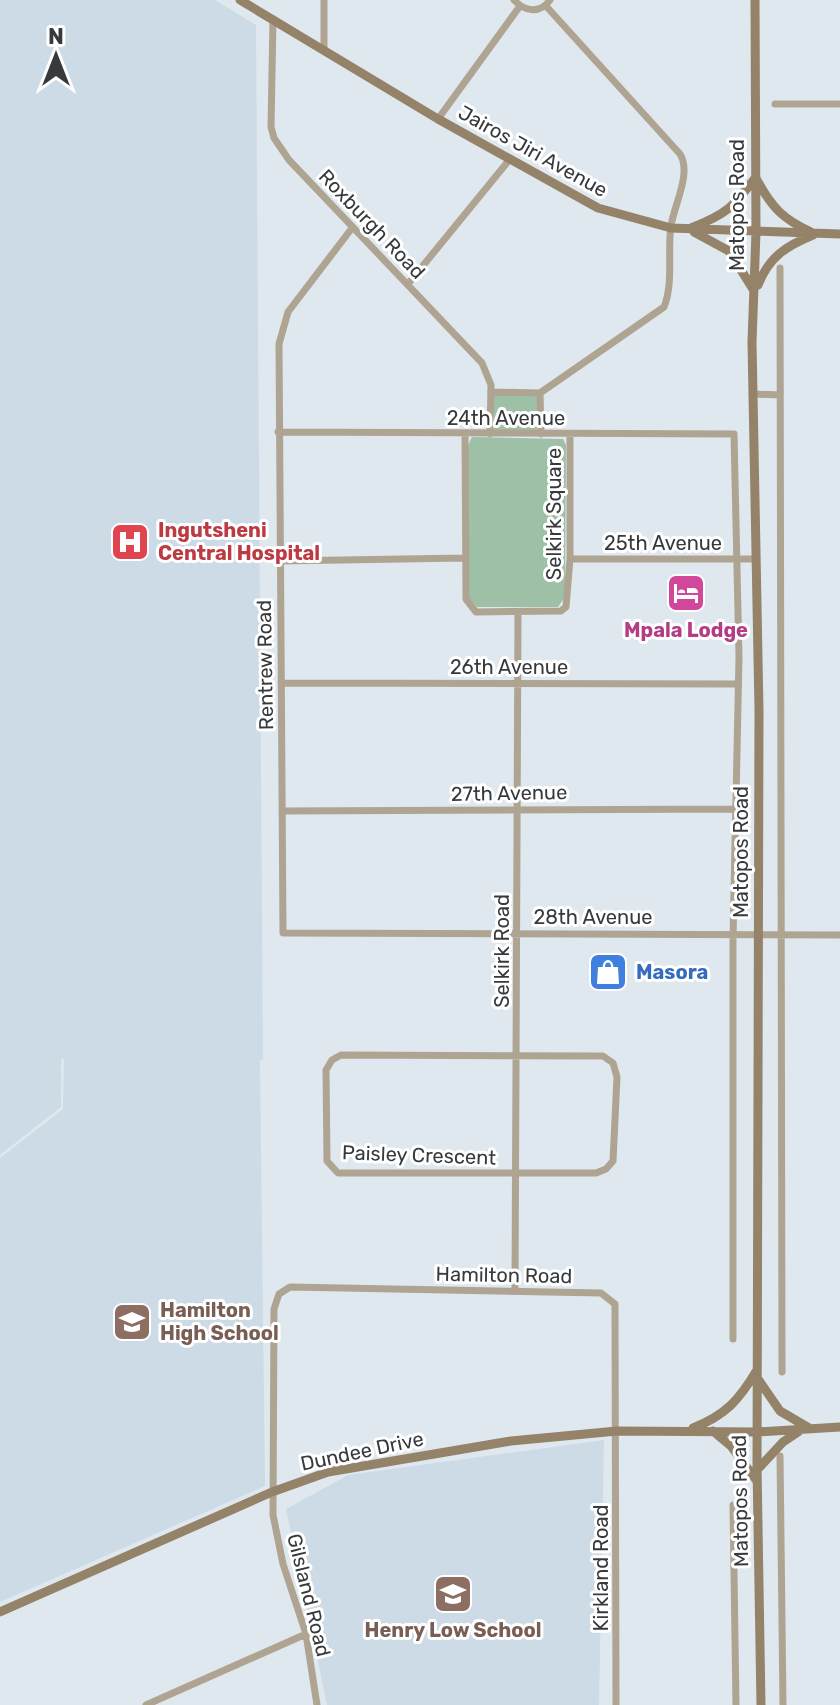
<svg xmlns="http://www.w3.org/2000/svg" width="840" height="1705" font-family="Rubik,sans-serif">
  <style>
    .built { fill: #cddbe6 }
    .grass { fill: #9ec0a6 }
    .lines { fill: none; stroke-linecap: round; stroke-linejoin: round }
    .street { stroke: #afa492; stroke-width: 7 }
    .secondary { stroke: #948369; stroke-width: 9 }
    .labels { text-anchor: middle; stroke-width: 6; stroke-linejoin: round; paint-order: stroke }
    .street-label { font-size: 20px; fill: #373a3d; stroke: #fff }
    .health-label { font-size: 20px; font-weight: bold; fill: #be3a42; stroke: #fff; text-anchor: start }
    .hotel-label { font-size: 20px; font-weight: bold; fill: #b23c85; stroke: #fff }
    .shop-label { font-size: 20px; font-weight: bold; fill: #366cbe; stroke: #fff; text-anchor: start }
    .education-label { font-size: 20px; font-weight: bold; fill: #785e54; stroke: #fff; text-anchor: start }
  </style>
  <rect width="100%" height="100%" fill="#dfe8ef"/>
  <path class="built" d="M0 0H215L256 25 263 1059 260 1060 265 1486 0 1602V1158L63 1109 64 1059H61V1107L0 1155Z
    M604 1440 599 1705H327L286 1509 348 1475Z"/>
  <path class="grass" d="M494 395H538L537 431H494Z
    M472 437 563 439 566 445 565 597 558 607H477L469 598 467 447Z"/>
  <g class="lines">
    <path class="street" d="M514 0C525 12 540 14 550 0
      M273 19 271 127 274 138 289 160 482 363 491 385 490 434
      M324 50V0
      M775 104H840
      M438 119 520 6
      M352 228 288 312 279 344 283 933 840 935
      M780 268 782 1372
      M408 284 510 159
      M491 392 540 393
      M753 394 780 395
      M278 432 734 434 739 657 733 939V1339
      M465 433 466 599 476 612 561 611 566 607 570 559V434
      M541 434 540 393 664 307C674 282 667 252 671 226 674 205 692 173 680 154L546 6
      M570 559H755
      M280 561 464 558
      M281 683 738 684
      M282 811 735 809
      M341 1055 603 1056 613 1063 617 1077 613 1161 606 1169 596 1173H338L327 1161 326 1070 332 1060Z
      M515 1290 518 612
      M780 1456 783 1705
      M733 1505 736 1705
      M146 1705 306 1634
      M317 1705 306 1634 283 1564 273 1515 274 1309 279 1294 290 1287 601 1293 615 1304 616 1705"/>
    <path class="secondary" d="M240 0 438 119 598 208 671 228 840 234
      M755 0 756 232 752 342 759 710 757 1466 761 1705
      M757 180C772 208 783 219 811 232
      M691 228C727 214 733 207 756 177
      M694 232 729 251 753 289
      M758 285C769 257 786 246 813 235
      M758 1379 780 1411 809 1428
      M693 1428C726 1415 739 1400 757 1370
      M713 1431 731 1446 757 1481
      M757 1470 783 1442 798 1432
      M0 1612 272 1492 328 1472 511 1441 617 1431 757 1432 840 1427"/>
  </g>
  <defs>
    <g id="hospital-square" transform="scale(2)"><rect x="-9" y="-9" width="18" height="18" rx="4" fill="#e0444e" stroke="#fff"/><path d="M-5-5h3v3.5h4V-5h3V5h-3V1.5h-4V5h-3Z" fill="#fff"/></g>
    <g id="hotel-square" transform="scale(2)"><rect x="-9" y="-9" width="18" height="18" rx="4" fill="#d1479c" stroke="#fff"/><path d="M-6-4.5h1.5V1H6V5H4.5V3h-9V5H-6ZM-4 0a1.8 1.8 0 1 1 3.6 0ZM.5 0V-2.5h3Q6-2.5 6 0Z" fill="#fff"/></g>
    <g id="shop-square" transform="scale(2)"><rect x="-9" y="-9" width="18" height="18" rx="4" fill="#3f7fe0" stroke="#fff"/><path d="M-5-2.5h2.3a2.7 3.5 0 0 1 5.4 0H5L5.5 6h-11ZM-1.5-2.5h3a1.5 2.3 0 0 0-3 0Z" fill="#fff"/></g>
    <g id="school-square" transform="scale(2)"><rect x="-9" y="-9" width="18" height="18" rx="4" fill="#8d6e63" stroke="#fff"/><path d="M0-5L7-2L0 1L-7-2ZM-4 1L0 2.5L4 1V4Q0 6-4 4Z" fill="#fff"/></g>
  </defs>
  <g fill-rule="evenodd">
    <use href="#hospital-square" x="130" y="542"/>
    <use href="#hotel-square" x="686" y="593"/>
    <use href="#shop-square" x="608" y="972"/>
    <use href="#school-square" x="132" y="1322"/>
    <use href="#school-square" x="453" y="1594"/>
  </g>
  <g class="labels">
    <g class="street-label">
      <text transform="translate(533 151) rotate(29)" y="7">Jairos Jiri Avenue</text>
      <text transform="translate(737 205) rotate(-90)" y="7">Matopos Road</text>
      <text transform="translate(372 224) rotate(46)" y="7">Roxburgh Road</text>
      <text x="506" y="425">24th Avenue</text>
      <text transform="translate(554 514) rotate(-90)" y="7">Selkirk Square</text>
      <text x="663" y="550">25th Avenue</text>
      <text transform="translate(265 665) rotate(-91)" y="7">Rentrew Road</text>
      <text x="509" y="674">26th Avenue</text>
      <text transform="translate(509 793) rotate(-1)" y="7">27th Avenue</text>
      <text transform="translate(741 852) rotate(-90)" y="7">Matopos Road</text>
      <text x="593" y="924">28th Avenue</text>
      <text transform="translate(502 951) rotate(-90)" y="7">Selkirk Road</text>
      <text transform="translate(419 1155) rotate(2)" y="7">Paisley Crescent</text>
      <text transform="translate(504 1275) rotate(1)" y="7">Hamilton Road</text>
      <text transform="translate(362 1451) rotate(-12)" y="7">Dundee Drive</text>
      <text transform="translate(740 1501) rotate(-91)" y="7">Matopos Road</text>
      <text transform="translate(601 1568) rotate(-90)" y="7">Kirkland Road</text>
      <text transform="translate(309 1595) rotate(76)" y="7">Gilsland Road</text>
    </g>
    <g class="health-label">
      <text x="158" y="537">Ingutsheni<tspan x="158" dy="23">Central Hospital</tspan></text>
    </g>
    <g class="hotel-label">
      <text x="686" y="637">Mpala Lodge</text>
    </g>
    <g class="shop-label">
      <text x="636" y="979">Masora</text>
    </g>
    <g class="education-label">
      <text x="160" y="1317">Hamilton<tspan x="160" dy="23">High School</tspan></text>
      <text x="453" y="1637" text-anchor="middle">Henry Low School</text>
    </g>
  </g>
  <g transform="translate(56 56)" stroke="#ffffff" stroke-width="6" paint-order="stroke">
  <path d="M0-6L14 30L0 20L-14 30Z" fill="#373a3d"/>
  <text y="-12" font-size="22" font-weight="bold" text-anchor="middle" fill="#373a3d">N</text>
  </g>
</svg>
